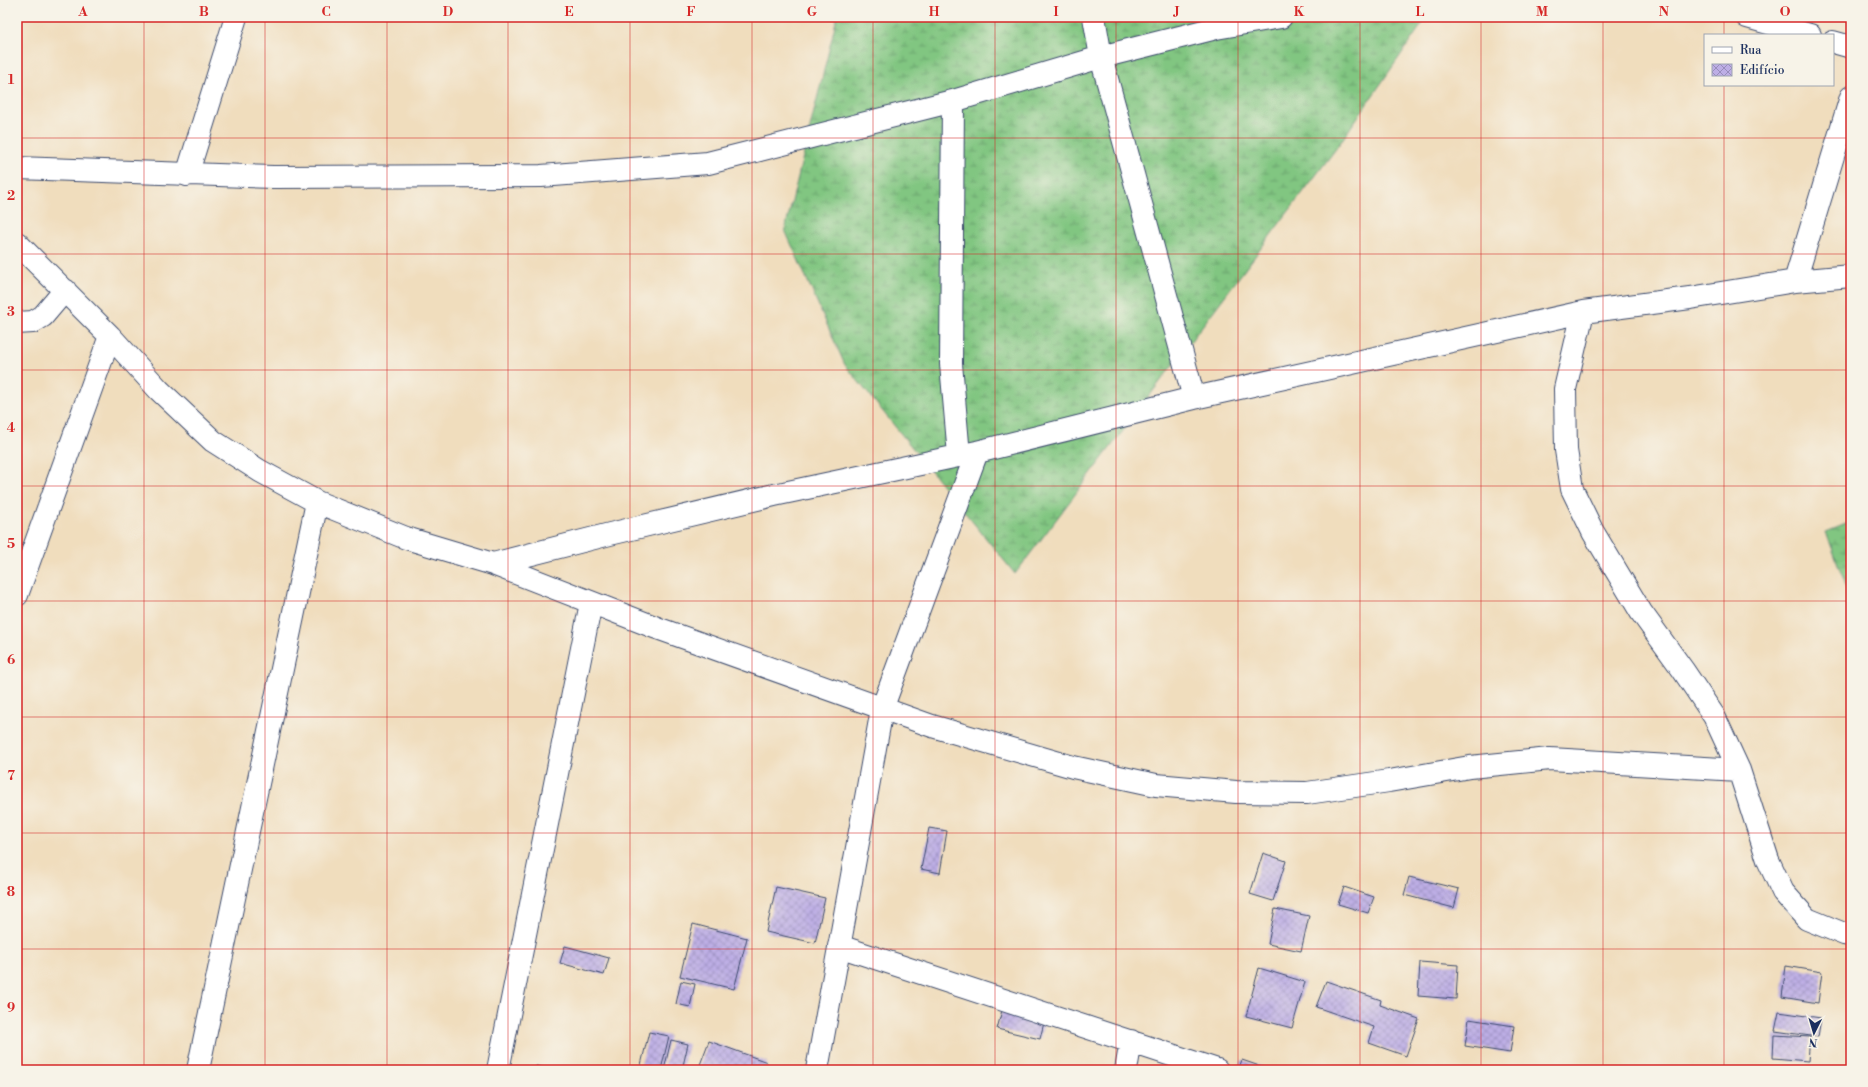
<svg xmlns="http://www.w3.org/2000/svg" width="1868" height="1087" font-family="'Libre Bodoni',serif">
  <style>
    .wetland { fill: url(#wetland-marsh); stroke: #4e7a70 }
    .building { fill: url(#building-cross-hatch) }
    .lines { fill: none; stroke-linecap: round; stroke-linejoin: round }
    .minor-casing { stroke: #3b496c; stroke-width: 24 }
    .minor { stroke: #fff; stroke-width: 22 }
    .grid { fill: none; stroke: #d62828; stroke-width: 1; stroke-opacity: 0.55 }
    .neatline { fill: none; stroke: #d62828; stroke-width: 1.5 }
    .grid-label { font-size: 13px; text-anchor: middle; font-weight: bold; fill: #d62828 }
  </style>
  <defs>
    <pattern id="wetland-marsh" width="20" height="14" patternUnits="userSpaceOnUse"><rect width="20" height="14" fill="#81c681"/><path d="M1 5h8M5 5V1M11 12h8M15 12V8" fill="none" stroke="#69a16d"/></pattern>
    <pattern id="building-cross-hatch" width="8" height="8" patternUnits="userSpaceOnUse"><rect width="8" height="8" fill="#bdaee5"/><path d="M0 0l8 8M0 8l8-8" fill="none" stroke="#998ebd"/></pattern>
  </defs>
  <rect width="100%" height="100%" fill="#f7f3e8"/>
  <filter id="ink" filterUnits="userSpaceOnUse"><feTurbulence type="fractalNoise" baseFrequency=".025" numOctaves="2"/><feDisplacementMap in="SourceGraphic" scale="8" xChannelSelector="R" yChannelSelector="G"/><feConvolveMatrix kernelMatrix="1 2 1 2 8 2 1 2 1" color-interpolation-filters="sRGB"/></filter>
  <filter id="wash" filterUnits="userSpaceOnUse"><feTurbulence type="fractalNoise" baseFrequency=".012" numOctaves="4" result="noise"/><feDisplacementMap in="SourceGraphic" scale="16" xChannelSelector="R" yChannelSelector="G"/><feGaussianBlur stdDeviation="0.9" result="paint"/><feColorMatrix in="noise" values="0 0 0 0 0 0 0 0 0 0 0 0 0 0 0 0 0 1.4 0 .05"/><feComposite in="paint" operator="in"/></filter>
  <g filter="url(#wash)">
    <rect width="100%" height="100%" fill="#f0ddbd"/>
    <path class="wetland" d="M837 17H1427L1335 150 1015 574 845 365 785 230Z
      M1851 522V599L1826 532Z"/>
    <g id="blocks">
      <path class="building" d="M929 828 947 831 940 873 921 869Z
        M1263 853 1286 861 1273 901 1250 894Z
        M1409 877 1459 889 1454 908 1404 895Z
        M776 887 825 898 815 943 766 932Z
        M1344 887 1374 897 1368 913 1338 904Z
        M1275 909 1309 916 1301 951 1268 944Z
        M693 924 747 938 734 989 680 976Z
        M565 946 609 958 604 975 560 963Z
        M1420 962 1458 965 1456 999 1418 996Z
        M1786 966 1822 972 1818 1003 1782 997Z
        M1259 968 1305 982 1292 1028 1246 1016Z
        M681 981 695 984 690 1007 676 1004Z
        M1326 981 1381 1000 1380 1005 1419 1019 1406 1056 1369 1043 1374 1027 1316 1007Z
        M1005 999 1047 1010 1040 1039 997 1029Z
        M1779 1012 1821 1018 1818 1037 1775 1031Z
        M1469 1019 1514 1026 1510 1053 1465 1046Z
        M649 1032 669 1036 661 1070 640 1069Z
        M1774 1035 1810 1037 1808 1061 1773 1058Z
        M671 1040 688 1044 682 1070H664Z
        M709 1041 767 1062 764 1070H698Z
        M1242 1060 1271 1070H1238Z
        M536 1066 551 1069V1070H535Z"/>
    </g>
  </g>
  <g filter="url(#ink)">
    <use href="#blocks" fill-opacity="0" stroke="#3b496c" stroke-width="1"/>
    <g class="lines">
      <g class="minor-casing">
        <path id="minor" d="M1094 17 1101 57 1194 398
          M1747 17 1810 35
          M1833 42 1851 47
          M953 101 951 364 959 455
          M17 168 273 177 541 176 708 163 953 101 1101 57 1216 28 1281 17
          M187 175 236 17
          M17 243 110 336 159 390 213 441 260 471 317 502 406 538 493 564 610 534 774 495 977 452 1194 398 1583 312 1690 298 1795 281 1851 276
          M1795 281 1851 97
          M1583 312 1565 389 1566 450 1572 489 1593 532 1641 612 1683 670 1714 716 1739 770 1768 860 1783 892 1807 919 1844 934 1851 935
          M17 323 33 322 43 316 65 290
          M493 564 657 628 932 726 1073 767 1156 785 1236 792 1307 793 1389 781 1470 767 1550 759 1739 770
          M17 595 110 336
          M839 946 1217 1070
          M198 1070 317 502
          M498 1070 591 603
          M817 1070 882 709 977 452
          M1126 1070 1131 1041"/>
      </g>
      <use href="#minor" class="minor"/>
    </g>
  </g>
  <path class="grid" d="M144 17V1070M265 17V1070M387 17V1070M508 17V1070M630 17V1070M752 17V1070M873 17V1070M995 17V1070M1116 17V1070M1238 17V1070M1360 17V1070M1481 17V1070M1603 17V1070M1724 17V35M1724 85V1070M17 138H1851M17 254H1851M17 370H1851M17 486H1851M17 601H1851M17 717H1851M17 833H1851M17 949H1851"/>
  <rect width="1868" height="1087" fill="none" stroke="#f7f3e8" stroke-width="44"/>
  <rect x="1704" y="34" width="130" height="52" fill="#f7f3e8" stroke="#9fa5b1"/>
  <rect x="1712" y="47" width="20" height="6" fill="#ffffff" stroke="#9fa5b1"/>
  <text x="1740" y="54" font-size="12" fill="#1b2f5e">Rua</text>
  <rect x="1712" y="64" width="20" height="12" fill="url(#building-cross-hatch)" stroke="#9fa5b1"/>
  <text x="1740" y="74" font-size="12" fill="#1b2f5e">Edifício</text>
  <g transform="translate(1814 1033) rotate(185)" stroke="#f7f3e8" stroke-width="3" paint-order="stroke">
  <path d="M0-3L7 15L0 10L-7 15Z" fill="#1b2f5e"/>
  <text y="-6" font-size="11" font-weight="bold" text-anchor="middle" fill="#1b2f5e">N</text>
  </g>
  <rect x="22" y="22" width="1824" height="1043" class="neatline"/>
  <g class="grid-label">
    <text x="83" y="16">A</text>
    <text x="204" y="16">B</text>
    <text x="326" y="16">C</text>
    <text x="448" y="16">D</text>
    <text x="569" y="16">E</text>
    <text x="691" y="16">F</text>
    <text x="812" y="16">G</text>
    <text x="934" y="16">H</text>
    <text x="1056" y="16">I</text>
    <text x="1177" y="16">J</text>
    <text x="1299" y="16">K</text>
    <text x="1420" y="16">L</text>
    <text x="1542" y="16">M</text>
    <text x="1664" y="16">N</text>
    <text x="1785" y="16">O</text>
    <text x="11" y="84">1</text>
    <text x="11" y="200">2</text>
    <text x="11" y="316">3</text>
    <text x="11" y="432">4</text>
    <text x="11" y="548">5</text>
    <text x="11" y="664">6</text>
    <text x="11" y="780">7</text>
    <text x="11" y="896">8</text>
    <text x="11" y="1012">9</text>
  </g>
</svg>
